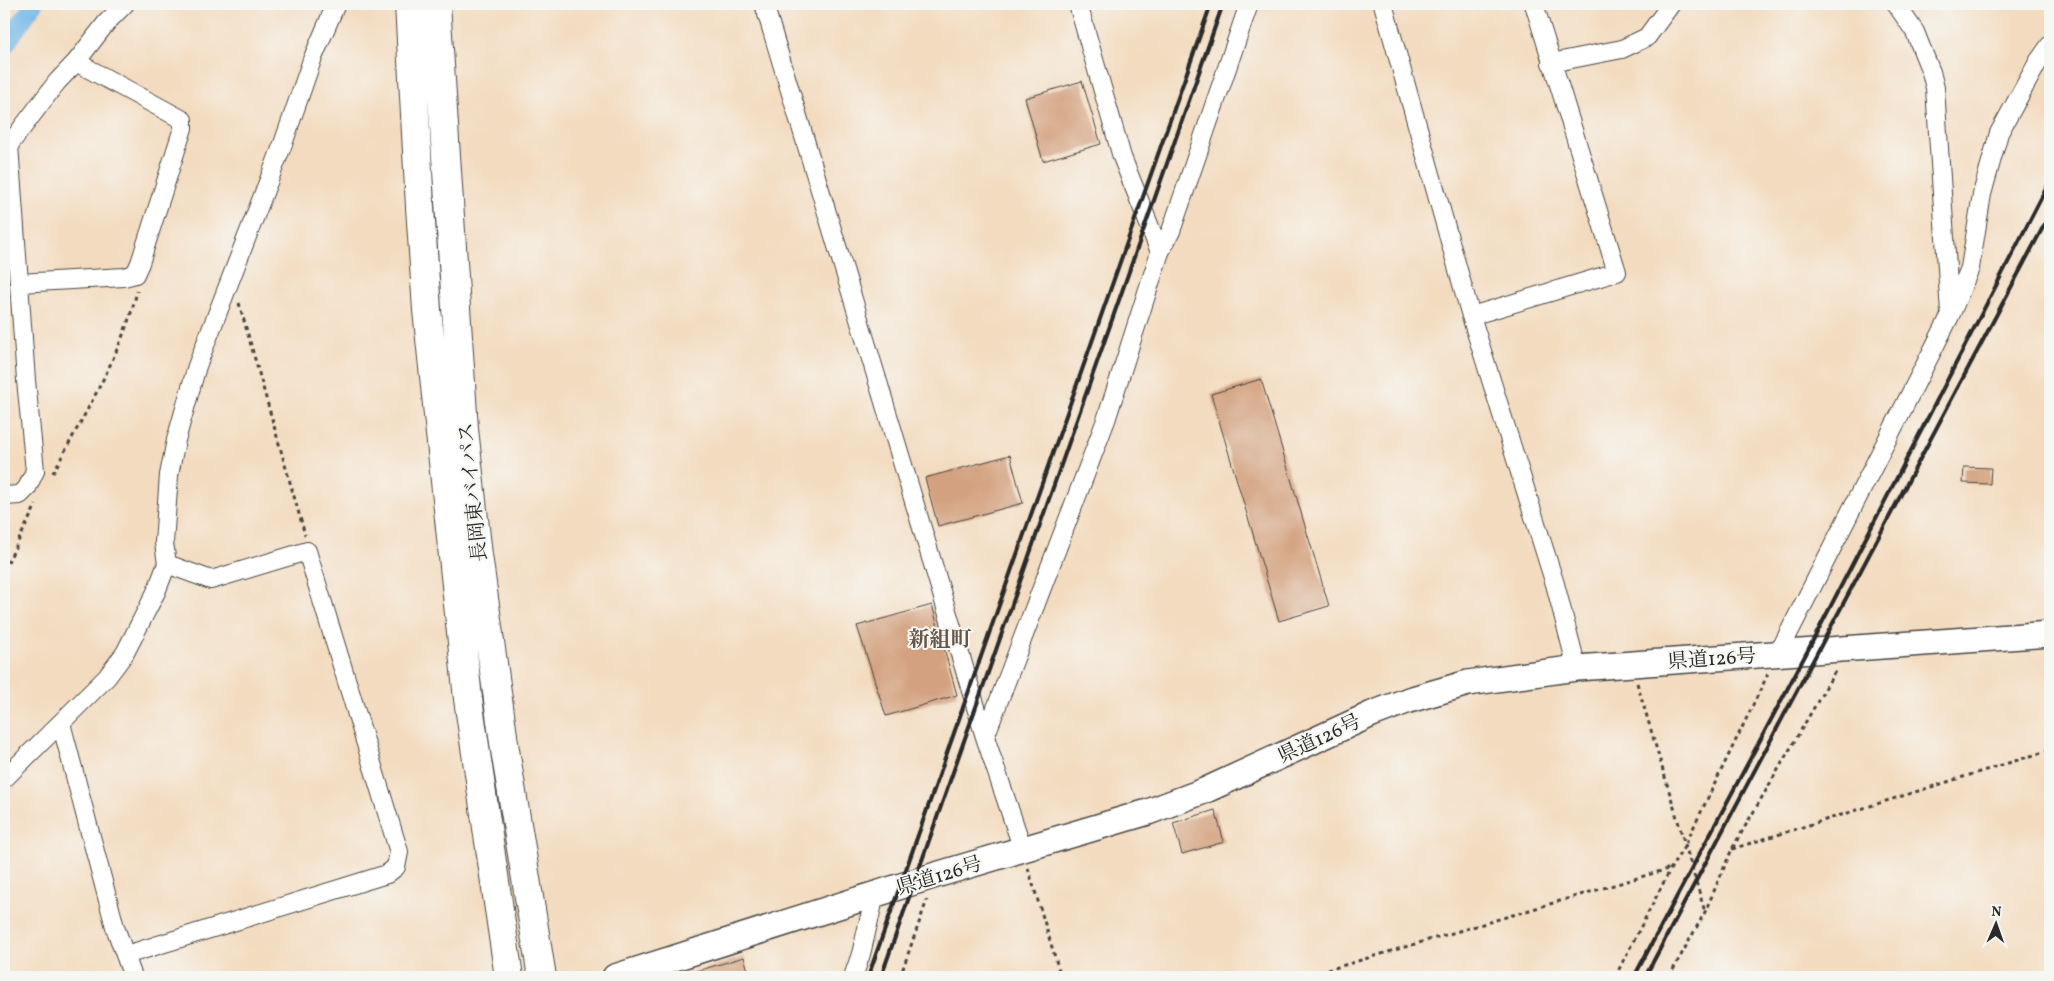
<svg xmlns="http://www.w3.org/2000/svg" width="2054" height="981" font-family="Vollkorn,'Noto Serif JP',serif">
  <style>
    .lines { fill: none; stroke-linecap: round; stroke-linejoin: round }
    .canal { stroke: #71b6e7; stroke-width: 18 }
    .building { fill: #d3a17f }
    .minor-casing { stroke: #494541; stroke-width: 20 }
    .secondary-casing { stroke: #494541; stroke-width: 28 }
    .trunk-casing { stroke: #494541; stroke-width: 30 }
    .path { stroke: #494541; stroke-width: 3; stroke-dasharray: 4 4; stroke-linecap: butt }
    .minor { stroke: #fff; stroke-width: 18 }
    .secondary { stroke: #fff; stroke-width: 25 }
    .trunk { stroke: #fff; stroke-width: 28 }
    .rail { stroke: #2b2b2b; stroke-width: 4 }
    .labels { text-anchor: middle; stroke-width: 4; stroke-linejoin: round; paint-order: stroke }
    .street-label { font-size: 20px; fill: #2b2b2b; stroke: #f6f6f2 }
    .neighbourhood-label { font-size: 21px; font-weight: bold; fill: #665448; stroke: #f6f6f2 }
  </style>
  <rect width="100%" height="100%" fill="#f6f6f2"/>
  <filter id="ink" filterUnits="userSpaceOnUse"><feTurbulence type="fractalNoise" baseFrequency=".02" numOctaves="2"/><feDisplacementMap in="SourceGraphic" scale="10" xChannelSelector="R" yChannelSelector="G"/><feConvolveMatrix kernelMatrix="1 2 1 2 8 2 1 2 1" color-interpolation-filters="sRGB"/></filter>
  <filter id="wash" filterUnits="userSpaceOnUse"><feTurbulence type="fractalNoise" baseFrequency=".0096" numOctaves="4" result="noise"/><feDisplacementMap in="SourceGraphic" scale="20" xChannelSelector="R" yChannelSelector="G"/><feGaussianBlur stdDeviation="1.12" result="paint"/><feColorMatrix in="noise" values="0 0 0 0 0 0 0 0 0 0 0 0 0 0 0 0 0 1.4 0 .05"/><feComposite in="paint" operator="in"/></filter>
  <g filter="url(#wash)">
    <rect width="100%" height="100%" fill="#f3dbbf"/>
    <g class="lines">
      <path class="canal" d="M4 47 34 4"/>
    </g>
    <g id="blocks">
      <path class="building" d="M1082 81 1101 144 1043 161 1025 98Z
        M1261 379 1329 606 1279 621 1211 394Z
        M1010 455 1023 503 938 526 925 478Z
        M1964 467 1991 468 1990 484 1963 483Z
        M932 605 957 695 886 716 857 626Z
        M1215 810 1224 842 1182 854 1173 823Z
        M744 957 750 977H688L687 974Z"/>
    </g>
  </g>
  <g filter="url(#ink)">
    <use href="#blocks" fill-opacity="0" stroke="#494541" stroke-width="1"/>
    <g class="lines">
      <g class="minor-casing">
        <path id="minor" d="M764 4 985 737 1023 850
          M1078 4 1122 157 1160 252
          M1383 4 1471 316 1555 584 1577 668
          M1896 4 1915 32 1931 72 1935 88 1950 313
          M1551 63 1622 49 1647 37 1671 4
          M19 283 124 277 135 274 140 263 183 128V120L76 62
          M1471 316 1617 272 1534 4
          M4 496 20 495 27 488 35 471 26 380 9 145 57 82 76 62 107 22 125 4
          M1778 654 1950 316 1970 268 1982 194 1999 133 2038 62 2050 45
          M61 723 115 927 133 977
          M985 737 1106 420 1160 252 1171 231 1249 4
          M4 779 107 677 125 653 156 592 167 564 164 543 169 475 176 440 197 366 284 141 312 60 336 4
          M126 955 387 874 396 867 399 852 307 551 211 580 167 564
          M853 977 861 954 875 895"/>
      </g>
      <g class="secondary-casing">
        <path id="secondary" d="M615 977 936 875 1148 812 1204 791 1372 714 1409 700 1468 683 1577 668 2050 634"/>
      </g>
      <g class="trunk-casing">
        <path id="trunk" d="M409 4 420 207 427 310 468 699 509 977
          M436 4 464 429 478 555 505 750 542 977"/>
      </g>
      <path class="path" d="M239 303 305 535
        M53 473C82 418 123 352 137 291
        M4 570 36 505
        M1637 683 1705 912
        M1732 849 2050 750
        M1028 868 1061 977
        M900 977 927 900
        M1304 977 1671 868
        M1615 977 1671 868 1684 847 1768 674
        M1669 977 1705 912 1732 849 1837 668"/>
      <use href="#minor" class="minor"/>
      <use href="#secondary" class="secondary"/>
      <use href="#trunk" class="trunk"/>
      <path class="rail" d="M868 977 1211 4
        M881 977 1223 4
        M1634 977 1807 652 2050 181
        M1645 977 2050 214"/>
    </g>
  </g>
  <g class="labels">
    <g class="street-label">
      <text transform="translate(472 492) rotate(-96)" y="7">長岡東バイパス</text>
      <text transform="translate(1712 658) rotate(-4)" y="7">県道126号</text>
      <text transform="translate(1319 738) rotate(-25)" y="7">県道126号</text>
      <text transform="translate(939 875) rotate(-17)" y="7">県道126号</text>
    </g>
    <g class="neighbourhood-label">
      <text x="940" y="646">新組町</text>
    </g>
  </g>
  <rect width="2054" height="981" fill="none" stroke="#f6f6f2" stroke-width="20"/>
  <g transform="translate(1996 924) rotate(2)" stroke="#f6f6f2" stroke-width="4" paint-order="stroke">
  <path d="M0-4L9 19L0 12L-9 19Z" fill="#2b2b2b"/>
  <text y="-8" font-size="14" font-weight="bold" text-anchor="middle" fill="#2b2b2b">N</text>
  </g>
</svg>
